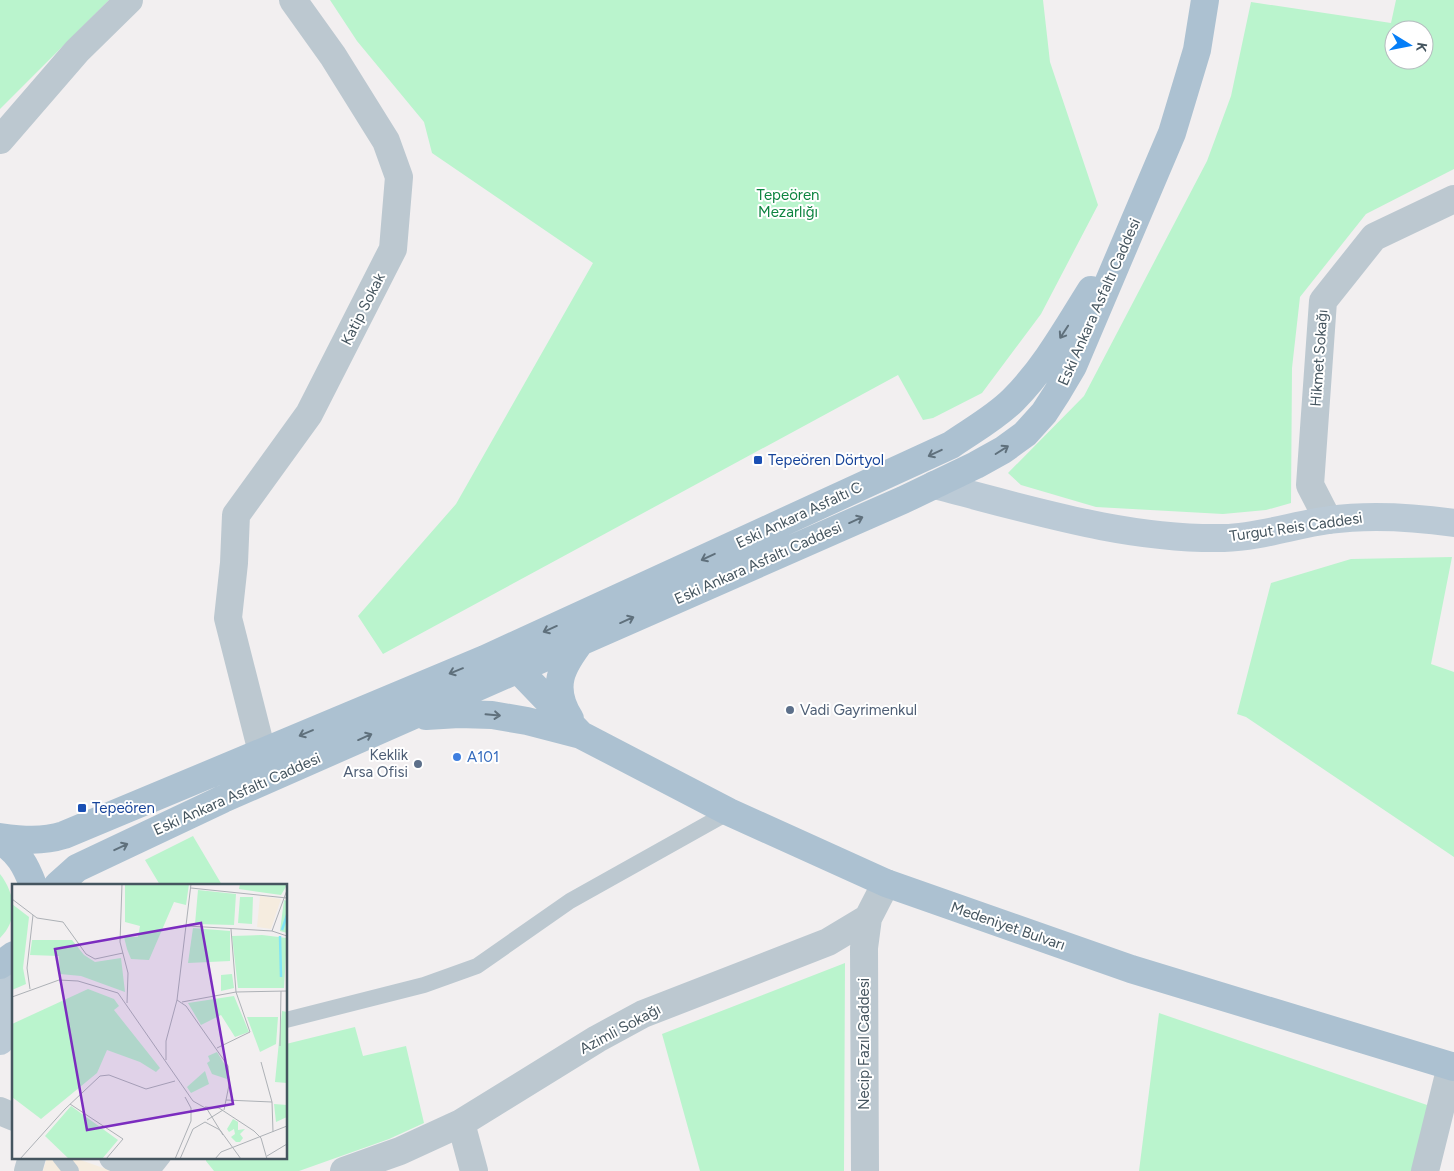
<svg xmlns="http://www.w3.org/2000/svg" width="1454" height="1171" font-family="Figtree,sans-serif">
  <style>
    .green { fill: #baf4cd; fill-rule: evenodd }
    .sand { fill: #f5ecdf }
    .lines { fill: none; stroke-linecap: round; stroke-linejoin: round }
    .lane { stroke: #bcc8d0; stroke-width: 16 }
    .street { stroke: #bcc8d0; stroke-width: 28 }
    .secondary { stroke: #bbcad6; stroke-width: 28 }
    .primary { stroke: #acc1d1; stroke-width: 28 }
    .oneway { stroke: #5f707c }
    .transit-dot { fill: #1a4fb4; stroke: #fff; stroke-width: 2 }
    .service-dot { fill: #5c6f8a; stroke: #fff; stroke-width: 2 }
    .shop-dot { fill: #3f7fe0; stroke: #fff; stroke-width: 2 }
    .labels { text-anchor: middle; stroke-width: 4; stroke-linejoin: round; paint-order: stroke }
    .park-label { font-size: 15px; fill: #0d8440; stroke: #fff }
    .street-label { font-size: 15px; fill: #45555f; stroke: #fff }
    .transit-label { font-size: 15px; fill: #164399; stroke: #fff; text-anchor: start }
    .service-label { font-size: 15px; fill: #4e5e75; stroke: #fff; text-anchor: start }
    .shop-label { font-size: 15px; fill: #366cbe; stroke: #fff; text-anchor: start }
    .inset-river { fill: none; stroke: #82e5f6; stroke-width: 2.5 }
    .inset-road { fill: none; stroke: #adb1b6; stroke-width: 1 }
    .view { fill: #7b2cbf; fill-opacity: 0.15; stroke: #7b2cbf; stroke-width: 2.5 }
    .inset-edge { fill: none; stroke: #45555f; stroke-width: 2.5 }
  </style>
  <rect width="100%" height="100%" fill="#f2eff0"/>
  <path class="green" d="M0 0H109L0 109Z
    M330 0H1043L1050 62 1098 205 1041 314 982 393 933 418 923 420 898 375 383 654 358 616 456 504 593 263 432 153 424 122 357 41Z
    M1396 0H1454V169L1366 214 1300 297 1292 368 1291 503 1266 510 1223 514 1096 507 1021 485 1008 473 1084 396 1207 161 1231 96 1251 2 1391 23ZM1394 30H1424V60H1394Z
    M1452 557 1431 664 1454 672V857L1246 717 1237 714 1271 583 1351 559Z
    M193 836 222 885H160L145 860Z
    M0 874C15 893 19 920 0 938Z
    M845 963 844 1171H700L662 1034Z
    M1159 1013 1430 1106 1412 1171H1139Z
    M355 1027 363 1056 406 1046 424 1123 389 1139 299 1171H214L206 1161V1157H286V1044Z"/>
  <path class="sand" d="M47 1157H72L112 1171H43Z"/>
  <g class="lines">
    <path class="lane" d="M286 1020 424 985 477 966 570 901 729 812
      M60 1157 71 1171
      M152 1171 163 1157"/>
    <path class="street" d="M0 140 77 51 129 0
      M1328 520 1310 485 1323 301 1374 237 1454 199
      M262 752 228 618 234 563 236 515 309 414 393 249 399 177 386 141 333 56 293 0
      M0 1111 14 1117
      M461 1123 474 1171
      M113 1157 148 1171
      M28 1171 32 1157
      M344 1171 400 1151 461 1123 597 1039 643 1014 828 942 868 918 886 883
      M865 1171 864 948 868 918
      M1425 1171 1451 1066"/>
    <path class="secondary" d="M934 485C1029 509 1125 540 1224 538 1260 537 1294 525 1329 520 1371 514 1412 517 1454 523
      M0 1041 14 963"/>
    <path class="primary" d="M506 657 581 735
      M426 716 459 714 492 715 527 721 581 735 729 812 886 883 1131 969 1454 1067
      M570 719C550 687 561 667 582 640
      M0 837C22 840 42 842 64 835L485 659 951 445C971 431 995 418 1013 400 1045 368 1067 328 1091 290
      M0 841C18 851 26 866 33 885
      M58 885 77 868 223 799 903 500 976 465 1003 450 1025 434 1044 413 1057 393 1073 366 1172 133 1197 50 1205 0
      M0 965 14 955"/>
  </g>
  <defs><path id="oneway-shaft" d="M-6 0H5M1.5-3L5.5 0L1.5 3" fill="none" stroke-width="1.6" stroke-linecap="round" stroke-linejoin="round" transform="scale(1.25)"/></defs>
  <g class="oneway">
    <use href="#oneway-shaft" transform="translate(1064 332) rotate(123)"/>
    <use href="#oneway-shaft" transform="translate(1002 450) rotate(-32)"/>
    <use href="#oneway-shaft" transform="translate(935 453) rotate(155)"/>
    <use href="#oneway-shaft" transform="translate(856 520) rotate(-24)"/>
    <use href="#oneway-shaft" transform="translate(708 557) rotate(155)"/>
    <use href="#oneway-shaft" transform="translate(627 620) rotate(-24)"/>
    <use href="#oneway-shaft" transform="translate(550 629) rotate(156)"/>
    <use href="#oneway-shaft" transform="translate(456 671) rotate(158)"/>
    <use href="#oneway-shaft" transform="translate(493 715) rotate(5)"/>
    <use href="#oneway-shaft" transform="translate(306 733) rotate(157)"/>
    <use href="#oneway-shaft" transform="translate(365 737) rotate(-24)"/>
    <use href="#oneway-shaft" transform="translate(121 847) rotate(-25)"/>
  </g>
  <g class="transit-dot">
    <rect x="753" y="455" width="10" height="10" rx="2.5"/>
    <rect x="77" y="803" width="10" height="10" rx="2.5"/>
  </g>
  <g class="service-dot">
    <circle cx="790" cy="710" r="5"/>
    <circle cx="418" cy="764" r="5"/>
  </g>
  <circle class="shop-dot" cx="457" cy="757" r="5"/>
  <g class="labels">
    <g class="park-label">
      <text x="788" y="200">Tepeören<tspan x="788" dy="17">Mezarlığı</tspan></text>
    </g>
    <g class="street-label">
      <text transform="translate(1099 302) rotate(-66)" y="5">Eski Ankara Asfaltı Caddesi</text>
      <text transform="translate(363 309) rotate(-63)" y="5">Katip Sokak</text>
      <text transform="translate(1319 358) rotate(-86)" y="5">Hikmet Sokağı</text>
      <text transform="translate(799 515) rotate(-25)" y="5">Eski Ankara Asfaltı C</text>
      <text transform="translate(1296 527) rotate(-8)" y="5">Turgut Reis Caddesi</text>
      <text transform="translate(758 563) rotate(-24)" y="5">Eski Ankara Asfaltı Caddesi</text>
      <text transform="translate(237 794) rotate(-24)" y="5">Eski Ankara Asfaltı Caddesi</text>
      <text transform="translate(1008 926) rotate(19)" y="5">Medeniyet Bulvarı</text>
      <text transform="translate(620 1029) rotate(-28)" y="5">Azimli Sokağı</text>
      <text transform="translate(864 1044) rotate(-90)" y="5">Necip Fazıl Caddesi</text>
    </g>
    <g class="transit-label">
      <text x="768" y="465">Tepeören Dörtyol</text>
      <text x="92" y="813">Tepeören</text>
    </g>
    <g class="service-label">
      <text x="800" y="715">Vadi Gayrimenkul</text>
      <text x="408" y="760" text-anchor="end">Keklik<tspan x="408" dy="17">Arsa Ofisi</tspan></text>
    </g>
    <g class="shop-label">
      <text x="467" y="762">A101</text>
    </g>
  </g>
  <g transform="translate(12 884)">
    <rect width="275" height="275" fill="#f2eff0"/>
    <path d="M113 0H177L174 21 162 18 137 76 119 75 115 65 112 53H126L128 42 113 38ZM228 0H275V1L269 11 227 5ZM186 6 224 10 222 41 183 40ZM228 13H241L240 40 226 39ZM272 16 275 17V49L268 47ZM0 20 17 33 11 84 14 100 0 106ZM181 44 218 47V77L176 79ZM250 51 275 54 272 104H226L220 52ZM20 56H60L72 71 83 78 109 74 113 108 69 92 48 90 47 72 18 71ZM220 90 222 104 209 107V91ZM76 105 102 115 107 122 102 126 148 184 144 188 128 178 95 166 85 189 29 235 0 213V140ZM222 112 237 148 223 153 209 131 189 141 176 119ZM270 127 275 128V199L263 198ZM235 133H266L264 160 248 168ZM205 168 216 186 215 195 200 190 195 179 198 177 196 172ZM193 187 197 200 179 209 175 203ZM262 220 275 221V233L264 238ZM59 222 106 256 90 275H57L33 252ZM221 235 226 238V246L233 245 228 250 231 254 228 258H224L219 253 223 250 222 245 217 248 215 245Z" fill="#baf4cd"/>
    <path d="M248 12 269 15 259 45 245 43Z" fill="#f5ecdf"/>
    <path class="inset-river" d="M270 46 275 31M268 52 269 93"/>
    <path class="inset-road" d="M110 0 108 58 116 89 115 119M179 4 275 14M0 15 25 34 51 38 74 70 83 75 111 69M176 42 260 47 275 52M260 47 275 6M18 105 15 84 21 31M0 113 47 96 66 97 106 109 181 217 195 225 211 251M165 116 174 122 216 182 217 201 212 226M170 118 224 108 275 107M268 162 269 107M205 164 238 148 224 108 219 45M154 176V157L165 116 179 0M249 178 260 218 261 248M214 216 260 218M58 220 111 255 94 275M193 223 207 224 242 247 249 254 255 275M195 236 211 226M255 272 275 260M8 275 53 225 88 192 97 191 134 205 163 197M163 275 179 237V224L173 213M168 275 181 245 193 238 208 246 229 275M203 275 209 268 275 242"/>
    <path class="view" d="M189 39 221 220 75 246 43 65Z"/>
    <rect width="275" height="275" class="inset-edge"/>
  </g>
  <g transform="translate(1409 45) rotate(100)"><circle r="24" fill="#ffffff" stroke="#b5bbbf"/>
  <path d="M0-4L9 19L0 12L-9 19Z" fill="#057ef7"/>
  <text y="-8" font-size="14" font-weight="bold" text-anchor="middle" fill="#45555f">K</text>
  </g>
</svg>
